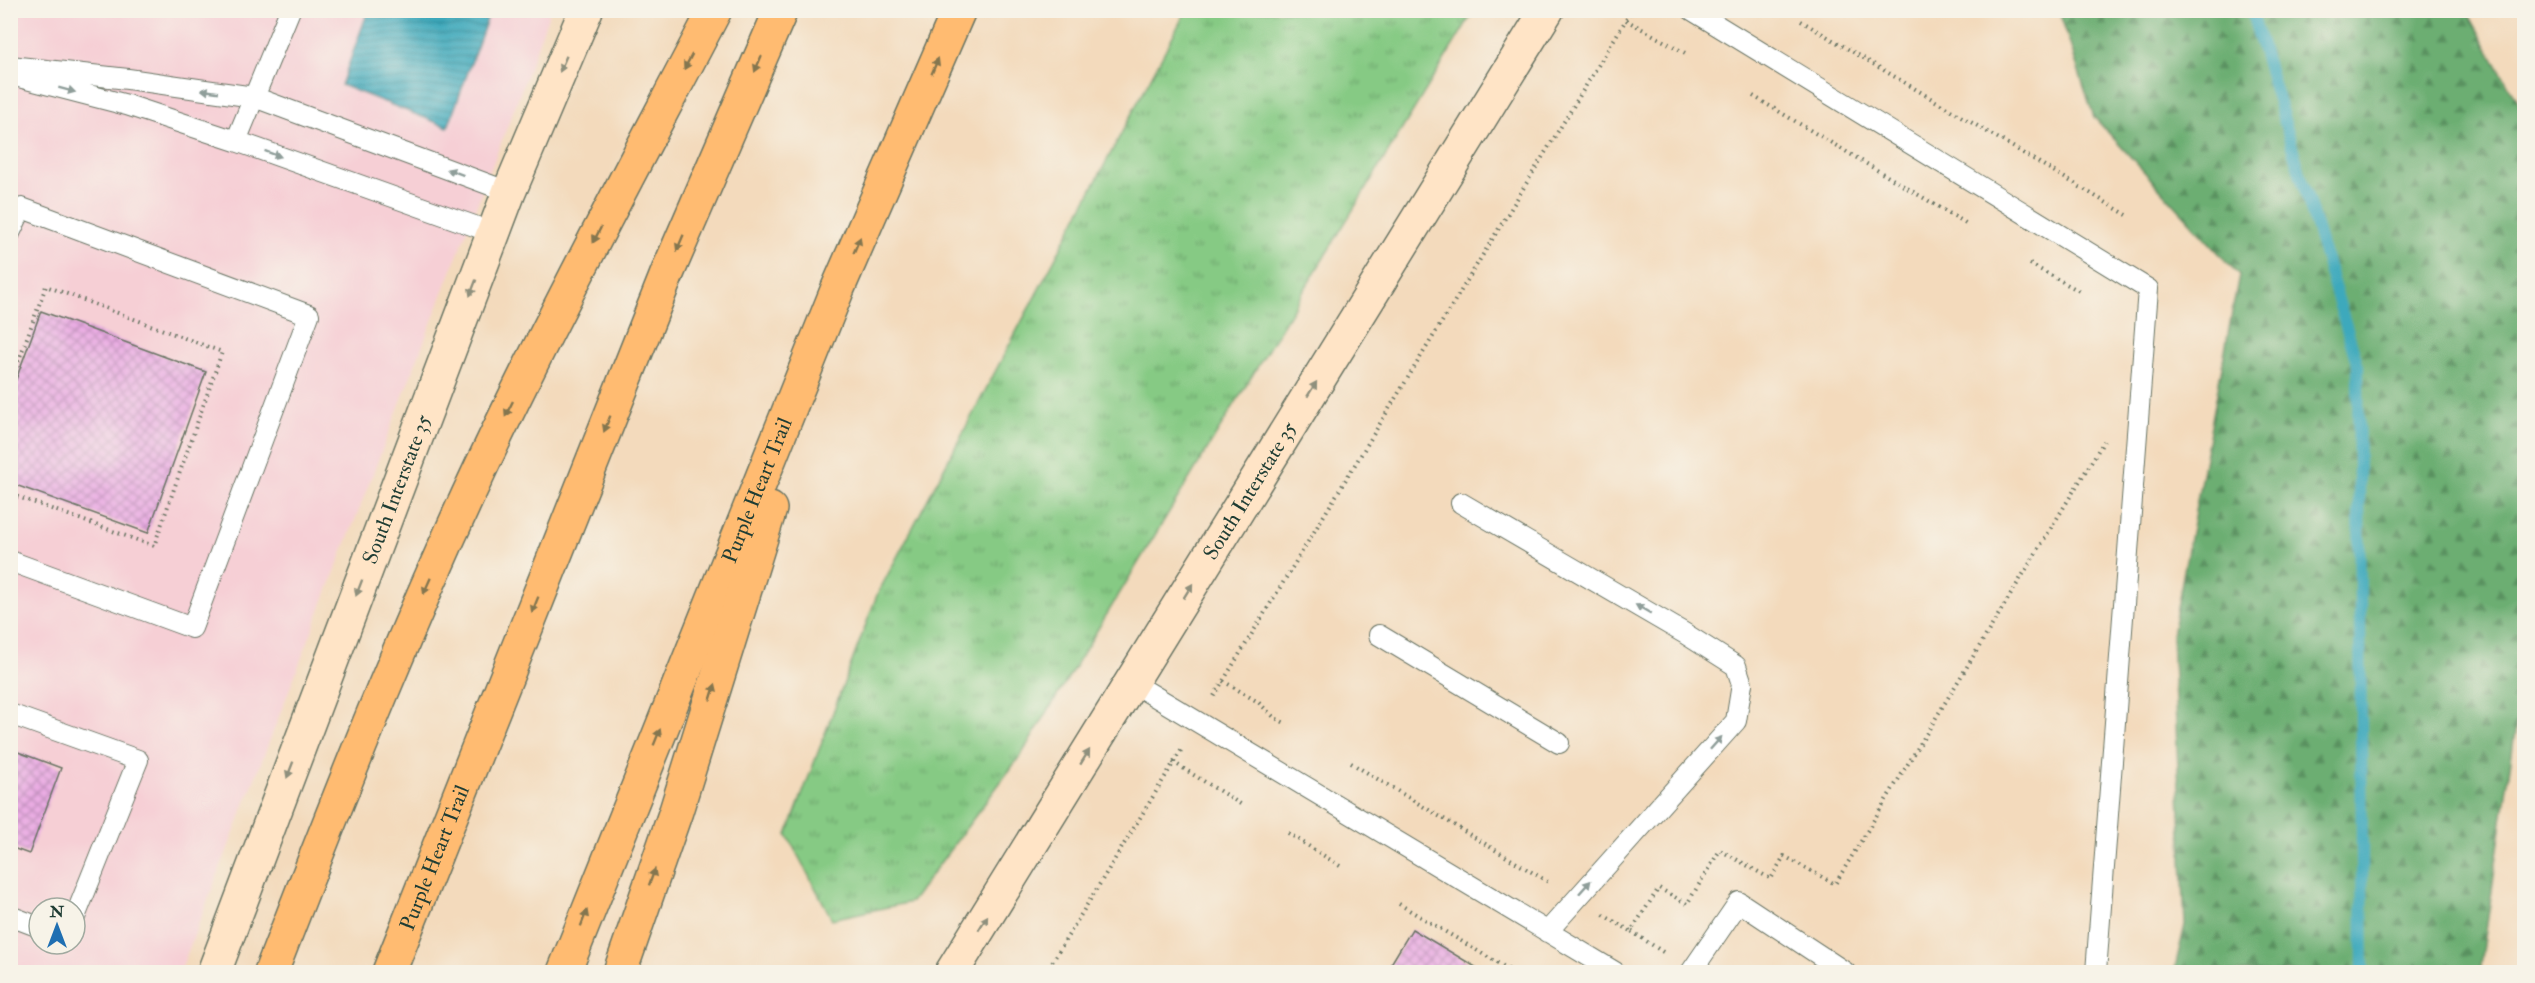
<svg xmlns="http://www.w3.org/2000/svg" width="2535" height="983" font-family="'IM FELL Double Pica',serif">
  <style>
    .built { fill: #f6cfd5; fill-rule: evenodd }
    .grass { fill: url(#grass-tufts); stroke: #52845c; stroke-width: 1.5 }
    .forest { fill: url(#forest-firs); stroke: #467653; stroke-width: 1.5 }
    .water { fill: url(#water-rules); stroke: #2e7378; stroke-width: 1.5 }
    .lines { fill: none; stroke-linecap: round; stroke-linejoin: round }
    .stream { stroke: #3ca9bc; stroke-width: 12 }
    .building { fill: url(#building-cross-hatch) }
    .service-casing { stroke: #697464; stroke-width: 22 }
    .secondary-casing { stroke: #697464; stroke-width: 36 }
    .motorway-casing { stroke: #697464; stroke-width: 36 }
    .path { stroke: #697464; stroke-width: 4; stroke-dasharray: 1.5 4.5; stroke-linecap: butt }
    .service { stroke: #fff; stroke-width: 20 }
    .secondary { stroke: #ffe4c6; stroke-width: 33 }
    .motorway { stroke: #ffbb71; stroke-width: 33 }
    .oneway { fill: #84764f }
    .oneway2 { fill: #8f907d }
    .oneway3 { fill: #8f9e9a }
    .labels { text-anchor: middle; stroke-width: 5; stroke-linejoin: round; paint-order: stroke }
    .street-label { font-size: 21px; fill: #1f3d34; stroke: #f7f3e8 }
  </style>
  <defs>
    <pattern id="grass-tufts" width="24" height="20" patternUnits="userSpaceOnUse" patternTransform="scale(1.5)"><rect width="24" height="20" fill="#86ca84"/><path d="M3 7l-1-3M5 7V3M7 7l1-3M15 17l-1-3M17 17v-4M19 17l1-3" fill="none" stroke="#6da56d"/></pattern>
    <pattern id="forest-firs" width="22" height="20" patternUnits="userSpaceOnUse" patternTransform="scale(1.5)"><rect width="22" height="20" fill="#6cae72"/><path d="M5 1l3.5 6h-7zM16 11l3.5 6h-7z" fill="#588f5e"/></pattern>
    <pattern id="water-rules" width="6" height="5" patternUnits="userSpaceOnUse" patternTransform="scale(1.5)"><rect width="6" height="5" fill="#3ca9bc"/><path d="M0 2.5h6" fill="none" stroke="#328b9a"/></pattern>
    <pattern id="building-cross-hatch" width="8" height="8" patternUnits="userSpaceOnUse" patternTransform="scale(1.5)"><rect width="8" height="8" fill="#eaace3"/><path d="M0 0l8 8M0 8l8-8" fill="none" stroke="#bd8db9"/></pattern>
  </defs>
  <rect width="100%" height="100%" fill="#f7f3e8"/>
  <filter id="ink" filterUnits="userSpaceOnUse"><feTurbulence type="fractalNoise" baseFrequency=".0167" numOctaves="2"/><feDisplacementMap in="SourceGraphic" scale="12" xChannelSelector="R" yChannelSelector="G"/><feConvolveMatrix kernelMatrix="1 2 1 2 8 2 1 2 1" color-interpolation-filters="sRGB"/></filter>
  <filter id="wash" filterUnits="userSpaceOnUse"><feTurbulence type="fractalNoise" baseFrequency=".008" numOctaves="4" result="noise"/><feDisplacementMap in="SourceGraphic" scale="24" xChannelSelector="R" yChannelSelector="G"/><feGaussianBlur stdDeviation="1.35" result="paint"/><feColorMatrix in="noise" values="0 0 0 0 0 0 0 0 0 0 0 0 0 0 0 0 0 1.4 0 .05"/><feComposite in="paint" operator="in"/></filter>
  <g filter="url(#wash)">
    <rect width="100%" height="100%" fill="#f3dabc"/>
    <path class="built" d="M10 11H550L516 104 180 972H11ZM39 908H75V944H39Z"/>
    <path class="grass" d="M1186 11H1474L1023 752 911 902 832 919 787 835 877 595Z"/>
    <path class="forest" d="M2059 11H2467L2524 114V671L2480 972H2174L2185 925 2172 635 2239 275 2094 117Z"/>
    <path class="water" d="M368 11H490L448 127 341 85Z"/>
    <g class="lines">
      <path class="stream" d="M2251 10 2358 366 2363 972"/>
    </g>
    <g id="blocks">
      <path class="building" d="M41 311 206 372 148 533 10 483V396Z
        M10 749 61 768 29 854 10 847Z
        M1412 929 1484 972H1386Z"/>
    </g>
  </g>
  <g filter="url(#ink)">
    <use href="#blocks" fill-opacity="0" stroke="#697464" stroke-width="1.5"/>
    <g class="lines">
      <g class="service-casing">
        <path id="service" d="M1692 10 2148 289 2096 972
          M10 66 128 79 254 97 509 192
          M19 77 127 105 236 141 494 233
          M236 141 290 10
          M10 233 22 208 309 315 192 628 10 561
          M1461 503 1684 633 1736 666 1742 684 1736 721 1547 932
          M1379 635 1559 743
          M1131 682 1615 972
          M10 714 138 760 75 917
          M10 916 39 927
          M1691 972 1739 902 1845 972"/>
      </g>
      <g class="secondary-casing">
        <g id="secondary">
          <path id="s1" d="M214 972 509 192 586 10"/>
          <path id="s2" d="M952 972 1547 10"/>
        </g>
      </g>
      <g class="motorway-casing">
        <g id="motorway">
          <path d="M271 972C344 783 418 595 507 413 573 277 645 144 715 10"/>
          <path id="s3" d="M389 972 669 269 781 10"/>
          <path id="s4" d="M564 972 838 288 959 10"/>
          <path d="M620 972 676 811 770 509"/>
        </g>
      </g>
      <path class="path" d="M1626 20 1687 54
        M1801 21 2127 215
        M1753 96 1969 225
        M2030 264 2081 292
        M10 384 46 286 222 352 154 546 10 494
        M1223 681 1258 702 1275 718 1285 723
        M1214 696 1632 10
        M1173 762 1242 805
        M1351 763 1550 883
        M1288 833 1340 866
        M1399 904 1513 972
        M1603 915 1631 931
        M1663 952 1631 931 1659 888 1687 904 1720 850 1771 879 1784 856 1835 884 2104 441
        M1046 972 1182 749"/>
      <use href="#service" class="service"/>
      <use href="#secondary" class="secondary"/>
      <use href="#motorway" class="motorway"/>
    </g>
    <defs><path id="oneway-solid" d="M-6-.8H1V-3.2L6.5 0L1 3.2V.8H-6Z" transform="scale(1.5)"/></defs>
    <g class="oneway">
      <use href="#oneway-solid" transform="translate(688 62) rotate(118)"/>
      <use href="#oneway-solid" transform="translate(758 64) rotate(113)"/>
      <use href="#oneway-solid" transform="translate(935 66) rotate(-67)"/>
      <use href="#oneway-solid" transform="translate(597 235) rotate(117)"/>
      <use href="#oneway-solid" transform="translate(680 243) rotate(113)"/>
      <use href="#oneway-solid" transform="translate(857 245) rotate(-67)"/>
      <use href="#oneway-solid" transform="translate(509 409) rotate(116)"/>
      <use href="#oneway-solid" transform="translate(607 424) rotate(112)"/>
      <use href="#oneway-solid" transform="translate(427 586) rotate(114)"/>
      <use href="#oneway-solid" transform="translate(535 605) rotate(112)"/>
      <use href="#oneway-solid" transform="translate(713 692) rotate(-73)"/>
      <use href="#oneway-solid" transform="translate(657 737) rotate(-68)"/>
      <use href="#oneway-solid" transform="translate(652 877) rotate(-70)"/>
      <use href="#oneway-solid" transform="translate(584 918) rotate(-69)"/>
    </g>
    <g class="oneway2">
      <use href="#oneway-solid" transform="translate(563 64) rotate(113)"/>
      <use href="#oneway-solid" transform="translate(473 288) rotate(111)"/>
      <use href="#oneway-solid" transform="translate(1312 389) rotate(-58)"/>
      <use href="#oneway-solid" transform="translate(359 588) rotate(111)"/>
      <use href="#oneway-solid" transform="translate(1188 591) rotate(-58)"/>
      <use href="#oneway-solid" transform="translate(1085 757) rotate(-58)"/>
      <use href="#oneway-solid" transform="translate(290 770) rotate(111)"/>
      <use href="#oneway-solid" transform="translate(983 923) rotate(-58)"/>
    </g>
    <g class="oneway3">
      <use href="#oneway-solid" transform="translate(67 90) rotate(15)"/>
      <use href="#oneway-solid" transform="translate(210 91) rotate(-172)"/>
      <use href="#oneway-solid" transform="translate(273 154) rotate(20)"/>
      <use href="#oneway-solid" transform="translate(455 172) rotate(-160)"/>
      <use href="#oneway-solid" transform="translate(1643 609) rotate(-150)"/>
      <use href="#oneway-solid" transform="translate(1716 743) rotate(-48)"/>
      <use href="#oneway-solid" transform="translate(1585 887) rotate(-48)"/>
    </g>
  </g>
  <g class="labels">
    <g class="street-label">
      <text dy="7" stroke="none"><textPath href="#s1" startOffset="516">South Interstate 35</textPath></text>
      <text dy="7" stroke="none"><textPath href="#s4" startOffset="519">Purple Heart Trail</textPath></text>
      <text dy="7" stroke="none"><textPath href="#s2" startOffset="566">South Interstate 35</textPath></text>
      <text dy="7" stroke="none"><textPath href="#s3" startOffset="123">Purple Heart Trail</textPath></text>
    </g>
  </g>
  <rect width="2535" height="983" fill="none" stroke="#f7f3e8" stroke-width="36"/>
  <g transform="translate(57 926)"><circle r="28" fill="#f7f3e8" stroke="#a1aaa0" stroke-width="1.5"/>
  <path d="M0-4.5L10 22L0 15L-10 22Z" fill="#1f6fb2"/>
  <text y="-9" font-size="16" font-weight="bold" text-anchor="middle" fill="#1f3d34">N</text>
  </g>
</svg>
